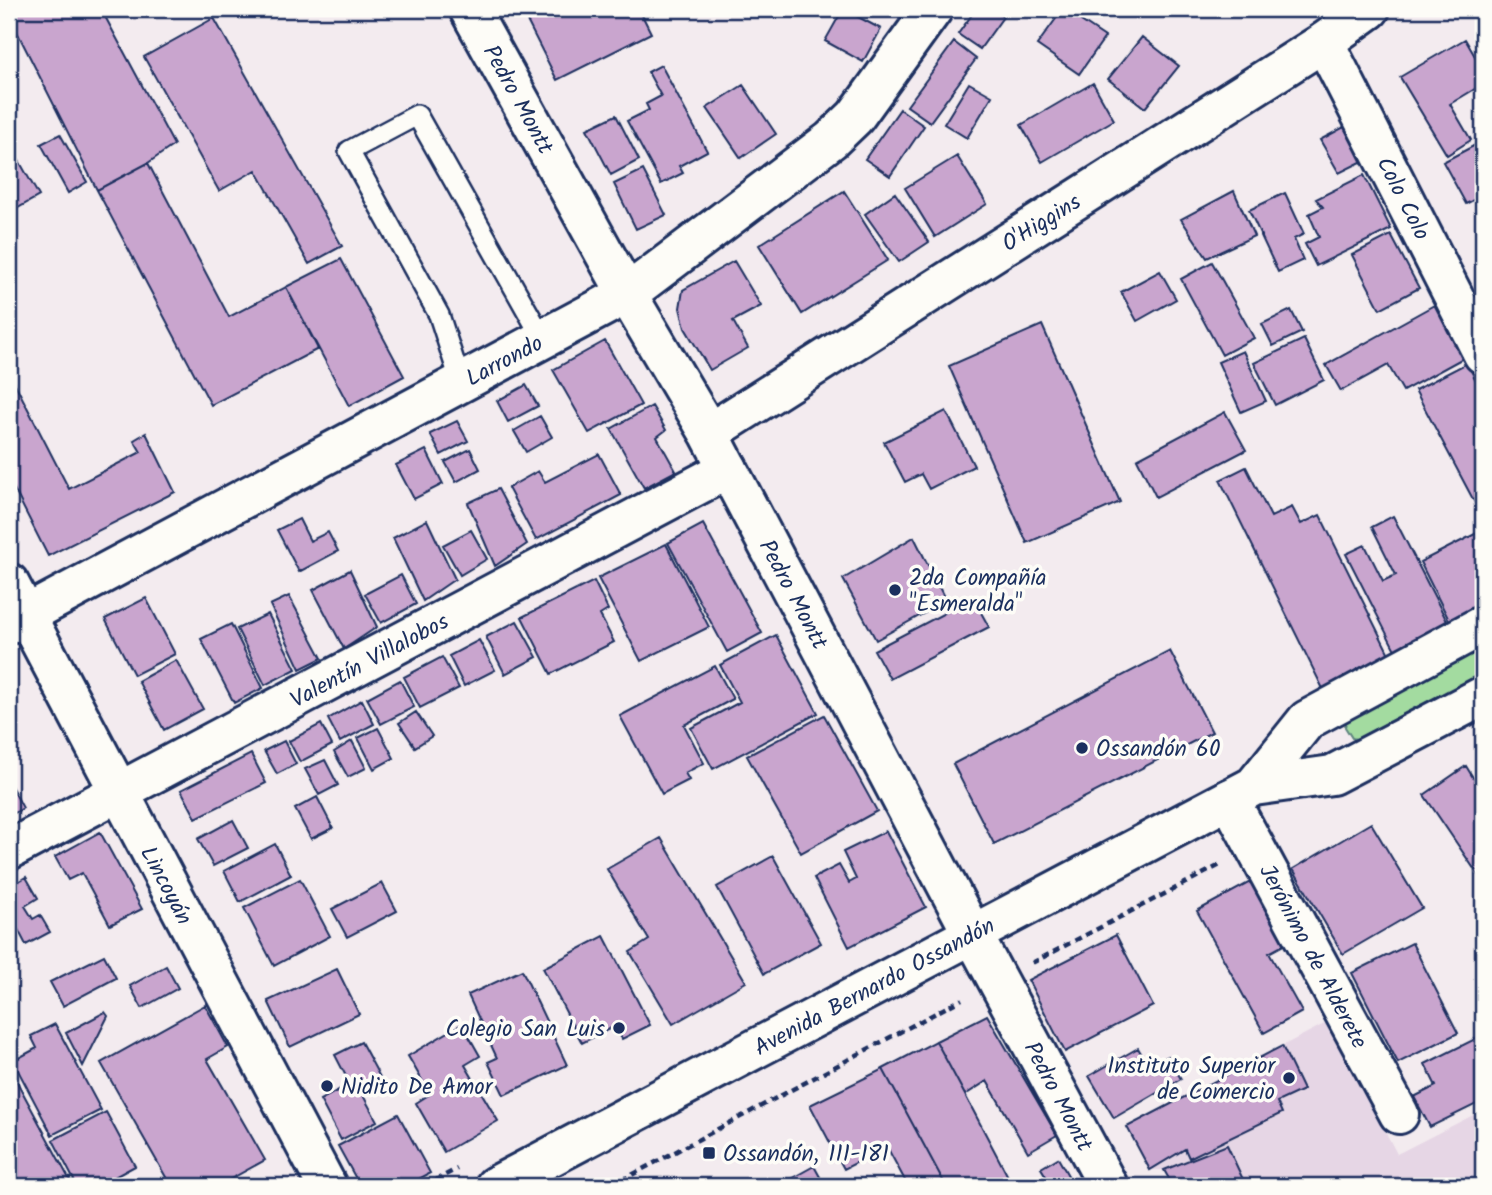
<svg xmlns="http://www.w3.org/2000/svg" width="1492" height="1195" font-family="Kalam,sans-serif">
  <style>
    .built { fill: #e6d6e5 }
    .green { fill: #a3dba0; stroke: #5f857f; stroke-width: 2 }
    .building { fill: #c9a5ce; stroke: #1b2f5e; stroke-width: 2 }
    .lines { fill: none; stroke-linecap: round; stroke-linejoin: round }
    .lane-casing { stroke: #1b2f5e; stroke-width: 24 }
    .street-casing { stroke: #1b2f5e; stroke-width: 44 }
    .secondary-casing { stroke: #1b2f5e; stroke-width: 44 }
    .path { stroke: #1b2f5e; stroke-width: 4.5; stroke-dasharray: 7 5; stroke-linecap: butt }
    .lane { stroke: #fdfcf7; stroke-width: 19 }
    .street { stroke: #fdfcf7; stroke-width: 38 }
    .secondary { stroke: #fdfcf7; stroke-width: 38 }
    .poi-dot { fill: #1b2f5e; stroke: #fdfcf7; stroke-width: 2.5 }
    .labels { text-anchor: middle; stroke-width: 7; stroke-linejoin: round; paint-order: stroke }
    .street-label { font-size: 23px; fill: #1b2f5e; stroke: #fdfcf7 }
    .poi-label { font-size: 23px; fill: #1b2f5e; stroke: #fdfcf7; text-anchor: start }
  </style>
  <rect width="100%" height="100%" fill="#f3ebef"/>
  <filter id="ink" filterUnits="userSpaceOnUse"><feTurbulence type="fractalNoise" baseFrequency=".0143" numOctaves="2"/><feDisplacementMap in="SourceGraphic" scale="14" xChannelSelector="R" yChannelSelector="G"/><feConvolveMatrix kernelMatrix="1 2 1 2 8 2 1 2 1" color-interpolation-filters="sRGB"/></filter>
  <g filter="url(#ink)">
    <path class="built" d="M1328 1022 1397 1154 1483 1110V1186H1173L1164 1170H1150L1127 1127Z"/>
    <path class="green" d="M1483 648V677L1361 740 1352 738 1345 727 1347 718Z"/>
    <path class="building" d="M9 9H101L174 145 148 163 97 190 9 16Z
      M521 9H639L651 33 557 80Z
      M843 9 881 29 863 62 825 41Z
      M976 9H991L1003 17 980 49 958 34Z
      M1063 9 1105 37 1079 74 1037 45Z
      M214 18 342 246 309 264 256 170 219 191 144 57Z
      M1142 37 1179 66 1145 108 1108 79Z
      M1465 39 1483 70V84L1450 104 1471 140 1447 155 1400 77Z
      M954 42 976 59 930 122 907 106Z
      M661 65 707 151 679 166 683 173 661 184 627 121 649 110 646 104 661 96 648 72Z
      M969 83 992 96 967 138 944 124Z
      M1093 83 1114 120 1042 162 1021 125Z
      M743 85 776 134 741 158 707 108Z
      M900 109 924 126 890 176 865 159Z
      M616 115 639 160 611 175 587 129Z
      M1344 127 1363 161 1339 173 1320 140Z
      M60 134 87 182 68 193 41 144Z
      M1483 141V195L1466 204 1443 162Z
      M9 143 39 196 9 213Z
      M957 156 987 204 935 237 905 188Z
      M148 163 229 317 286 287 318 349 211 405 97 190Z
      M643 170 666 215 636 229 614 184Z
      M1364 175 1391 229 1316 266 1305 244 1319 237 1309 214 1323 207 1316 199Z
      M844 191 888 260 802 314 759 245Z
      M1234 191 1254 236 1207 258 1181 219Z
      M895 193 929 242 899 262 865 214Z
      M1285 193 1304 234 1294 239 1303 260 1278 272 1249 210Z
      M1391 235 1419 288 1380 309 1352 255Z
      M341 259 404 376 349 406 286 287Z
      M734 261 761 306 733 321 748 348 710 370 685 328 680 308 683 290Z
      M1212 262 1254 338 1222 355 1181 279Z
      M1160 271 1176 299 1137 321 1121 292Z
      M1436 304 1465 357 1403 391 1388 365 1341 391 1326 365Z
      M1291 310 1302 332 1273 346 1262 324Z
      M1042 325 1120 502 1027 543 949 366Z
      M1304 339 1324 380 1275 405 1254 363Z
      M605 341 641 405 589 433 553 370Z
      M1243 351 1266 401 1241 412 1218 362Z
      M1467 363 1483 394V518L1415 390Z
      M9 372 69 489 141 452 134 440 146 433 175 492 48 556 9 479Z
      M526 385 538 406 508 422 497 401Z
      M652 406 666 430 657 437 676 471 644 488 611 429Z
      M946 411 974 466 929 489 921 474 905 482 884 442Z
      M1225 412 1246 450 1156 497 1137 459Z
      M540 416 552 437 526 452 514 431Z
      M457 421 468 441 441 455 430 434Z
      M470 449 480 469 456 482 445 462Z
      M426 450 443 484 414 499 396 465Z
      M599 454 621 495 536 540 508 488 538 471 545 482Z
      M1246 467 1271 517 1292 507 1301 524 1320 515 1392 660 1325 693 1220 480Z
      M498 489 527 544 495 566 468 503Z
      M1393 516 1449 625 1396 652 1346 554 1365 545 1383 581 1396 575 1372 527Z
      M299 519 310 541 328 532 338 551 299 572 277 530Z
      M427 520 455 579 423 601 393 538Z
      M703 524 762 633 727 652 668 543Z
      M471 530 487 559 460 575 443 545Z
      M1483 530V609L1451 624 1420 562Z
      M914 537 946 601 876 640 843 579Z
      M666 544 709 627 641 661 598 578Z
      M350 570 377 627 344 649 313 590Z
      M401 575 416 604 381 623 365 594Z
      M594 581 608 610 600 615 614 642 551 674 522 617Z
      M289 596 322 658 300 669 270 605Z
      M146 598 175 654 134 675 105 619Z
      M973 598 989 627 890 679 874 650Z
      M268 614 296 669 265 685 237 629Z
      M517 621 537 657 505 674 486 637Z
      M231 624 263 688 234 703 201 639Z
      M776 635 818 713 713 769 691 728 740 702 720 665Z
      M479 640 495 670 464 686 449 656Z
      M1170 651 1212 732 994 844 953 764Z
      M442 657 459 688 420 708 404 677Z
      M176 660 203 709 164 730 138 681Z
      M715 666 733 699 684 725 704 763 685 773 689 780 662 794 620 716Z
      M400 680 414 707 381 724 367 698Z
      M362 700 374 724 340 742 328 719Z
      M416 712 432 736 415 747 399 723Z
      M824 715 877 811 801 853 747 756Z
      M321 724 332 745 300 762 289 741Z
      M378 728 394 758 374 769 358 738Z
      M284 741 296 764 277 774 264 751Z
      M352 741 366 768 348 777 334 752Z
      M251 754 266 783 196 818 181 790Z
      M325 760 338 785 319 795 305 769Z
      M1466 766 1483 794V882L1424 795Z
      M9 782 23 808 9 816Z
      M317 797 333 828 311 839 295 809Z
      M233 820 248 848 213 866 198 839Z
      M1371 823 1422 908 1343 954 1293 869Z
      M886 831 926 907 849 947 814 878 839 865 849 883 856 879 843 852Z
      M100 832 142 909 110 925 82 873 68 880 55 857Z
      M661 838 746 982 673 1024 630 952 649 940 607 869Z
      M275 844 291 875 240 902 224 871Z
      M773 856 821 943 764 974 717 887Z
      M26 877 38 898 25 906 33 919 40 915 50 932 26 945 9 912V887Z
      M300 879 330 936 274 966 244 908Z
      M1252 881 1287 943 1269 953 1302 1012 1264 1033 1197 911Z
      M382 883 397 911 347 937 332 909Z
      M1116 935 1153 1006 1065 1052 1028 980Z
      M604 936 650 1025 622 1039 615 1026 582 1043 543 968Z
      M1412 943 1458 1033 1398 1063 1352 973Z
      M104 955 116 978 63 1006 50 982Z
      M166 966 178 988 142 1008 130 986Z
      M337 969 359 1014 290 1047 268 1001Z
      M522 970 567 1065 504 1095 488 1062 497 1058 468 995Z
      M205 1005 228 1047 207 1059 265 1160 218 1186H171L101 1063Z
      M105 1012 108 1016 83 1066 66 1033Z
      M987 1015 1057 1135 1028 1152 987 1081 965 1095 936 1041Z
      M55 1024 101 1110 52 1135 13 1061 37 1048 31 1036Z
      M462 1024 480 1056 465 1065 498 1121 444 1152 416 1103 430 1094 408 1056Z
      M1477 1038 1483 1051V1101L1430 1127 1414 1097 1436 1086 1425 1064Z
      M936 1041 965 1095 1013 1186H983L980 1181 971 1186H946L883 1069Z
      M361 1042 381 1079 360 1090 377 1121 341 1140 320 1100 350 1084 335 1055Z
      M1282 1046 1303 1090 1277 1102 1282 1113 1189 1158 1185 1149 1150 1170 1127 1127Z
      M1138 1048 1149 1067 1168 1056 1181 1079 1114 1118 1089 1076Z
      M9 1067 73 1186H22L9 1162Z
      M883 1069 946 1186H908L887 1147 844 1169 810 1105Z
      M106 1112 135 1166 98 1186H77L53 1140Z
      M398 1114 430 1173 406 1186H360L338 1146Z
      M1227 1145 1246 1186H1173L1164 1170Z
      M1058 1158 1074 1186H1052L1041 1168Z
      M814 1166 825 1186H778Z"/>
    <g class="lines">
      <g class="lane-casing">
        <path id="lane" d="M461 383 439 315 349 151 417 115 543 339"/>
      </g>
      <g class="street-casing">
        <path id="street" d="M1324 42 1483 354
          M627 294 831 140 855 117 933 9
          M9 583 327 1186
          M1229 799 1399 1114
          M9 850 728 469"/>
      </g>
      <g class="secondary-casing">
        <path id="secondary" d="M469 9 627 294 709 433 973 935 1108 1186
          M709 433 1324 42 1370 9
          M9 624 627 294
          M1254 786 1307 720 1483 625
          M495 1186 1254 786 1332 775 1483 696"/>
      </g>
      <path class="path" d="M1032 963 1220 865
        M424 1186 457 1169
        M611 1186 962 999"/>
      <use href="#lane" class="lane"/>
      <use href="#street" class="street"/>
      <use href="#secondary" class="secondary"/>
    </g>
  </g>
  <g class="poi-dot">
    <circle cx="895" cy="590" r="7"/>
    <circle cx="1082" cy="748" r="7"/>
    <circle cx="619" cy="1028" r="7"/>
    <circle cx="1289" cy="1078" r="7"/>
    <circle cx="327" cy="1086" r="7"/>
    <rect x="702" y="1146" width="14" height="14" rx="3.5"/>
  </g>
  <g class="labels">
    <g class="street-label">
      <text transform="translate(519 99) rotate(61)" y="8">Pedro Montt</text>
      <text transform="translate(1404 198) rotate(63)" y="8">Colo Colo</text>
      <text transform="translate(1041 222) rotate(-32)" y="8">O'Higgins</text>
      <text transform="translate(504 360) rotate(-28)" y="8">Larrondo</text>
      <text transform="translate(794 594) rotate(62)" y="8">Pedro Montt</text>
      <text transform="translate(369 660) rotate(-28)" y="8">Valentín Villalobos</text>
      <text transform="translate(167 885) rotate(62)" y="8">Lincoyán</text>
      <text transform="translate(1314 956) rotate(62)" y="8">Jerónimo de Alderete</text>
      <text transform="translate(874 986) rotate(-28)" y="8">Avenida Bernardo Ossandón</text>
      <text transform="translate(1059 1096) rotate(62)" y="8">Pedro Montt</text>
    </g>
    <g class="poi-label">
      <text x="909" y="585">2da Compañía<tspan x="909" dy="26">"Esmeralda"</tspan></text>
      <text x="1096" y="756">Ossandón 60</text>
      <text x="605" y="1036" text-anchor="end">Colegio San Luis</text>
      <text x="1275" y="1073" text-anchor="end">Instituto Superior<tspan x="1275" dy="26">de Comercio</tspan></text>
      <text x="341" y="1094">Nidito De Amor</text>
      <text x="723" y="1161">Ossandón, 111-181</text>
    </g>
  </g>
  <rect width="1492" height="1195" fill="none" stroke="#fdfcf7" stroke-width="35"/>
  <rect x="18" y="18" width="1457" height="1160" fill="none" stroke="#1b2f5e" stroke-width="2.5" filter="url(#ink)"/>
</svg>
